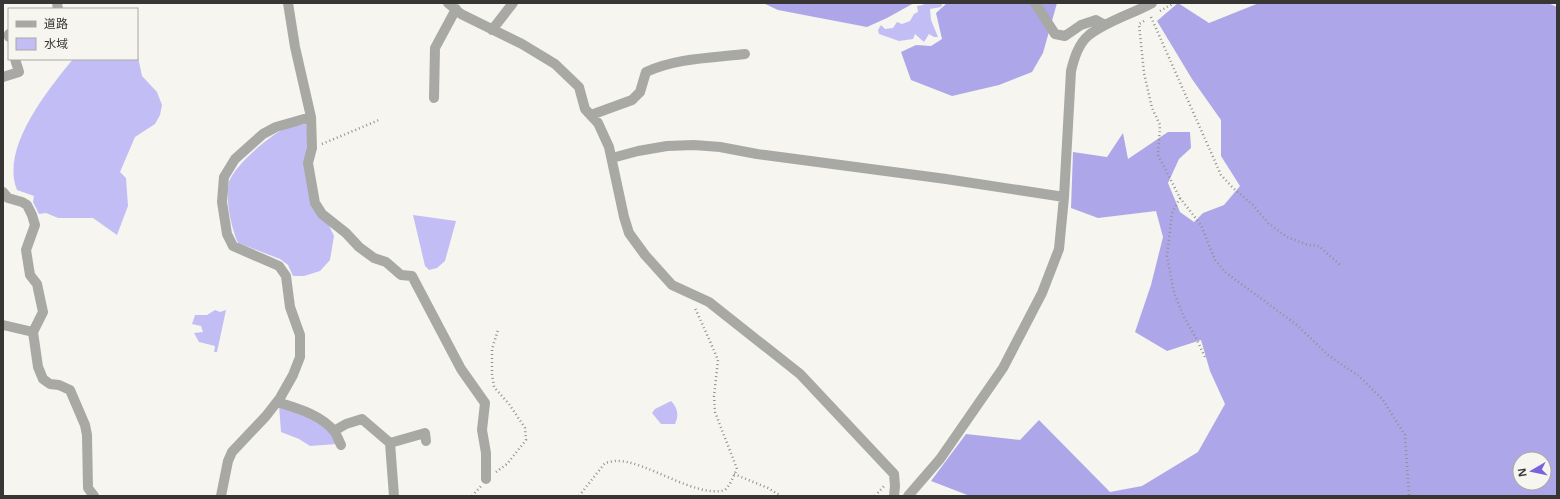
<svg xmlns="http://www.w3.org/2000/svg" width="1560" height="499" font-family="'Open Sans','Noto Sans JP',sans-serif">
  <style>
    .forest { fill: #ada7ea; fill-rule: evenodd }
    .water { fill: #c2bef5 }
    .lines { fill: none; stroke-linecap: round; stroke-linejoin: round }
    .path { stroke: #92918d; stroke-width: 2.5; stroke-dasharray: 1 3; stroke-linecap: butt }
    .street { stroke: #a8a8a5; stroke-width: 10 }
  </style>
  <rect width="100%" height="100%" fill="#f6f5ef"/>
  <path class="forest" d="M763 3H914L887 18 867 27 778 10Z
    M947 3H1057L1043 53 1032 72 999 85 952 96 911 80 901 52 916 45 931 46 942 39 936 13Z
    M1178 3 1209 23 1259 3H1548L1557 7V496H970L931 481 966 434 1020 440 1039 420 1110 492 1142 486 1198 452 1225 404 1210 371 1201 340 1167 351 1135 332 1151 285 1163 237 1156 211 1098 218 1071 208 1073 152 1107 157 1123 133 1128 159 1168 132H1190L1191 148 1179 159 1168 183 1180 212 1194 222 1203 213 1224 205 1240 186 1221 156V120L1192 79 1157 21ZM1520 459H1544V483H1520Z"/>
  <path class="water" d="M924 3H943L941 7 930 9 931 20 938 37H934L929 34 924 42 915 34 913 39 899 41 879 34 878 30 881 25 885 29 893 28 897 22 902 24 910 21 914 14 918 12 917 6 923 5Z
    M137 52 142 76 157 92 162 105 160 115 155 124 135 137 120 172 126 178 128 206 117 235 93 218H58L46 213 39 214 33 202 34 196 17 190C0 148 48 90 73 59H137Z
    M306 124 309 148 307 179 334 236 330 260 320 271 304 276H293L288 265 280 259 238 243C231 227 225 200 229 182 234 166 267 138 282 130 289 127 298 126 306 124Z
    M413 215 456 221 445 261 437 268 429 270 425 266Z
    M215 310 220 312 226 310 217 352H214L215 346 199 342 194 333 203 332 201 326 192 324 195 315H207Z
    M671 401C678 408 679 415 675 424H661L652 413 655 409Z
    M279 405 303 412 331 431 337 444 310 446 299 439 281 432Z"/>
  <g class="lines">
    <path class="path" d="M1160 11 1174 3
      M1151 17 1221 175 1233 188 1253 205 1268 223 1287 237 1308 245 1319 246 1340 265
      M1144 21 1139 24 1144 73 1152 108 1160 125 1158 155 1180 198 1201 225 1215 260 1225 272 1297 325 1328 355 1360 377 1383 400 1405 435 1409 496
      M322 144 379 120
      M1180 198 1172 213 1167 256 1174 293 1184 317 1196 338 1205 357
      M496 472 507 464 526 440 525 428 509 404 494 387 492 374V349L498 330
      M734 474 768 488 781 496
      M472 496 481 486
      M579 496 605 463C609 462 613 461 617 461 645 460 697 499 725 490 731 484 733 477 737 469L715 412 714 396 718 360 709 339 695 308
      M875 496 884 486"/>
    <path class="street" d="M57 3 58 9
      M288 3 295 47 311 117 312 148 308 163 315 203 322 214 346 233 359 247 374 258 386 262 401 275 412 276 461 369 485 403 482 430 486 453V479
      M448 3 461 14 522 44 555 64 579 87 585 109 598 123 609 147 624 217 629 233 645 255 672 285 709 302 800 374 894 474 895 486 894 496
      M1035 3 1055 34 1065 36 1081 25 1096 20 1105 25
      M492 30 513 3
      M9 34V37
      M3 77 19 72 15 59
      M434 98 435 48 456 9
      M591 115 632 100 640 92 646 72C677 58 711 58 745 54
      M612 158 638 151 667 146 694 145 720 147 757 154 946 179 1064 197
      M3 192 8 198 22 202 27 205 32 215 35 225 26 250 30 275 37 284 43 312 33 332 38 367 43 379 50 384 59 385 70 390 85 425 87 435 88 488 94 496
      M3 325 33 332
      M277 402C296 408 320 414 334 431 337 435 339 441 341 445
      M334 431 346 424 362 419 390 443 394 496
      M390 443 425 433 426 441
      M221 496 228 461 232 452 266 416 280 398 293 375 300 357V335L290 307 286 276 279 266 233 246 227 234 222 202 224 177 235 159 263 134 276 127 311 117
      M908 496 940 459 1003 368 1042 293 1059 249 1064 197 1071 71C1074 59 1078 44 1089 35 1107 21 1132 14 1152 3"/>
  </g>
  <rect width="1560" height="499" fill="none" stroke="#373634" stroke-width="8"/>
  <rect x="8" y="8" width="130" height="52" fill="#f6f5ef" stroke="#aaa9a4"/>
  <rect x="16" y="21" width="20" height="6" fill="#a8a8a5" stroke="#aaa9a4"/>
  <text x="44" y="28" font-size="12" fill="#373634">道路</text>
  <rect x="16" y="38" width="20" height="12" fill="#c2bef5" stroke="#aaa9a4"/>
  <text x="44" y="48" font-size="12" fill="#373634">水域</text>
  <g transform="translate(1532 471) rotate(261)"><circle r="19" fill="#f6f5ef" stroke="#aaa9a4"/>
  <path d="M0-3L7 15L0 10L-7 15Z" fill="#7963de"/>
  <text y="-6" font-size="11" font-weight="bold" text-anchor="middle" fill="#373634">N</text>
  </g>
</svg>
